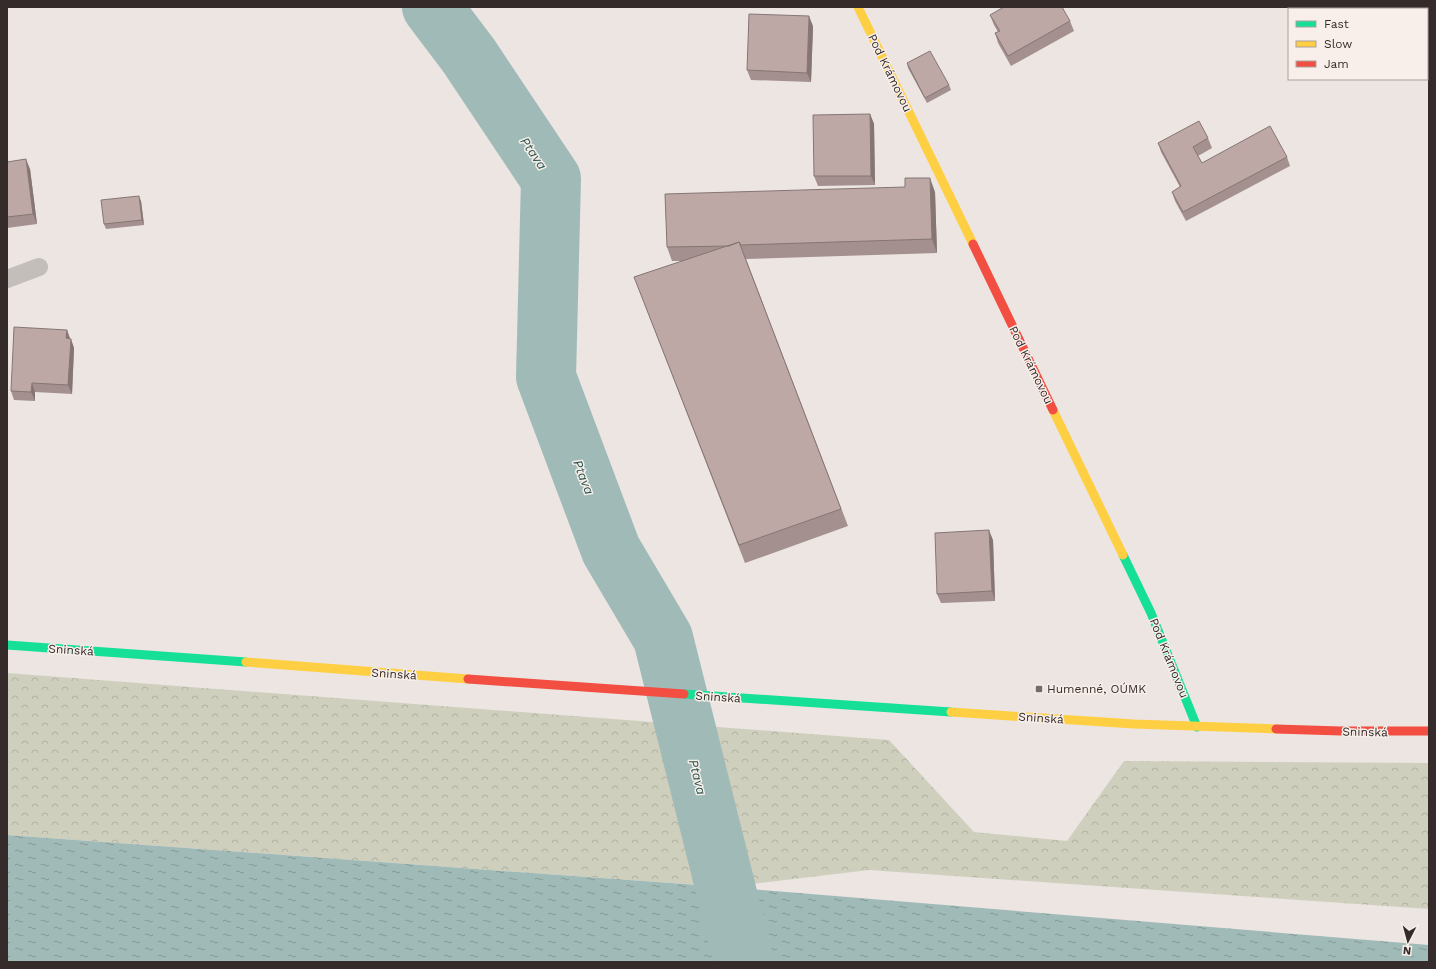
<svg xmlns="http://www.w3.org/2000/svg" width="1436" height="969" font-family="'Work Sans',sans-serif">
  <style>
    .forest { fill: url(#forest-crowns) }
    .water { fill: url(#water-ripples) }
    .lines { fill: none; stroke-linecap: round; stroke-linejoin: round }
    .river { stroke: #a0bbb7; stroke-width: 60 }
    .lane { stroke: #c4bebb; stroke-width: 18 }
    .fast { stroke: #16e098; stroke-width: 9 }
    .slow { stroke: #ffcf43; stroke-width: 9 }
    .jam { stroke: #f24e42; stroke-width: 9 }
    .wall { fill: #a3908f }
    .shaded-wall { fill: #857674 }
    .building { fill: #bea8a6; stroke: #857674 }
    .poi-dot { fill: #756c6a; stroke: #f8efea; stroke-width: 1.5 }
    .labels { text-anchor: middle; stroke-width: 3; stroke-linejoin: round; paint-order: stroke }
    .street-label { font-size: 12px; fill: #352b2a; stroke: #f8efea }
    .poi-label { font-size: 12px; fill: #352b2a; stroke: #f8efea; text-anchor: start }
    .water-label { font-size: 13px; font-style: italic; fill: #24524d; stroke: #f8efea }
  </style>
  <defs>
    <pattern id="forest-crowns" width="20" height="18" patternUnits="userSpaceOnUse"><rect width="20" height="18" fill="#cfcfbe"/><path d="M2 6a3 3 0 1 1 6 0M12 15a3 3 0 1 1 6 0" fill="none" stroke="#b2b2a3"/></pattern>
    <pattern id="water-ripples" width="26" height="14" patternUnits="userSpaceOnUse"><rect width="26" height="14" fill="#a0bbb7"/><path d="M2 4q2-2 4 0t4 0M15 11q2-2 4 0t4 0" fill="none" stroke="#839895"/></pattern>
  </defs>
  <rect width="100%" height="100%" fill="#ece5e2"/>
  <path class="forest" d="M7 673 889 740 974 832 1067 841 1124 761 1429 763V909L869 870 726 887 7 835Z"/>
  <path class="water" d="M7 835 726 887 1429 945V962H7Z"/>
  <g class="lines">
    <path class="river" d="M432 7 469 56 551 179 546 377 611 550 663 638 744 962"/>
    <path class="lane" d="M7 279 39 267"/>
    <path class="fast" d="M1123 555 1151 613 1197 727
      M7 645 246 662
      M684 694 951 712"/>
    <path class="slow" d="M858 7 973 244
      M1053 410 1123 555
      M246 662 468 679
      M951 712 1134 724 1276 729"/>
    <path class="jam" d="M973 244 1053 410
      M468 679 684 694
      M1276 729 1341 731H1429"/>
  </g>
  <path class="wall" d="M990 15 1070 21 1074 31 1011 66 998 43 995 33 998 32 994 25Z
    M813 26 811 82 751 80 747 70Z
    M907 63 949 85 951 90 927 103 908 68Z
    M870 114 874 124 875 185 818 186 814 176Z
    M1208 138 1212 148 1198 156 1202 163 1287 157 1290 166 1186 221 1175 201 1172 192 1180 187 1161 152 1158 143Z
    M7 162 30 169 37 224 7 228Z
    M935 192 937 253 746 259 848 526 745 563 634 277 683 261H672L667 247Z
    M141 201 144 225 106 229 104 224Z
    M67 330 74 348 72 394 35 392V401L14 400 11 391Z
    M993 540 995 601 941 603 937 594Z"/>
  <path class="shaded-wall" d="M809 16 813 26 811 82 807 73Z
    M870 114 874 124 875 185 871 176Z
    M26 159 30 169 37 224 33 214Z
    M930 178 935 192 937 253 932 239Z
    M139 196 141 201 144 225 142 220Z
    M67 330 70 340 66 338Z
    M71 339 74 348 72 394 68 385Z
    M32 383 35 392V401L31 392Z
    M989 530 993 540 995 601 992 591Z"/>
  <path class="building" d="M1004 7H1062L1070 21 1008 56 995 33 1000 31 990 15Z
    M749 14 809 16 807 73 747 70Z
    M930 51 949 85 925 98 907 63Z
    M870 114 871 176H814L813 115Z
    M1199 121 1208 138 1193 147 1202 163 1270 126 1287 157 1183 212 1172 192 1181 186 1158 143Z
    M26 159 33 214 7 217V162Z
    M905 178H930L932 239 741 245 739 242 729 246 667 247 665 194 905 187Z
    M139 196 142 220 104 224 101 200Z
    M739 242 841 509 739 545 634 277Z
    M14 327 67 330 66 338 71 339 68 385 32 383 31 392 11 391Z
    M989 530 992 591 937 594 935 533Z"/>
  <rect class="poi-dot" x="1035" y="685" width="8" height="8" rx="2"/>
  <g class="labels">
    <g class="street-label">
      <text transform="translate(890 73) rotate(64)" y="4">Pod Krámovou</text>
      <text transform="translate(1031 365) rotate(64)" y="4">Pod Krámovou</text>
      <text transform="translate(71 650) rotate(4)" y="4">Sninská</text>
      <text transform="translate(1169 658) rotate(68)" y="4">Pod Krámovou</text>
      <text transform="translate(394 674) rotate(4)" y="4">Sninská</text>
      <text transform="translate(718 697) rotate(4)" y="4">Sninská</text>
      <text transform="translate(1041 718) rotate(4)" y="4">Sninská</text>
      <text transform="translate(1365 732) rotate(1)" y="4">Sninská</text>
    </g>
    <g class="poi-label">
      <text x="1047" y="693">Humenné, OÚMK</text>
    </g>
    <g class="water-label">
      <text transform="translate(534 153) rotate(56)" y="5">Ptava</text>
      <text transform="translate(584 477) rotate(69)" y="5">Ptava</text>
      <text transform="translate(698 777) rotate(76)" y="5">Ptava</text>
    </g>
  </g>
  <rect width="1436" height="969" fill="none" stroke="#352b2a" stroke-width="16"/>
  <rect x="1288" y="8" width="140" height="72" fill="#f8efea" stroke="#aaa19d"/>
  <rect x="1296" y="21" width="20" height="6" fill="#16e098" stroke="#aaa19d"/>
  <text x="1324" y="28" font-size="12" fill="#352b2a">Fast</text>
  <rect x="1296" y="41" width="20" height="6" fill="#ffcf43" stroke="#aaa19d"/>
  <text x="1324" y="48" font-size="12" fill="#352b2a">Slow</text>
  <rect x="1296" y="61" width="20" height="6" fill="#f24e42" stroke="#aaa19d"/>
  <text x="1324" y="68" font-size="12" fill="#352b2a">Jam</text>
  <g transform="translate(1408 941) rotate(186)" stroke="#f8efea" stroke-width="3" paint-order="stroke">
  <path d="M0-3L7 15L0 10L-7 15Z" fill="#352b2a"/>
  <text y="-6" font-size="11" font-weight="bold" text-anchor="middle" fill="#352b2a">N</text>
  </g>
</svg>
